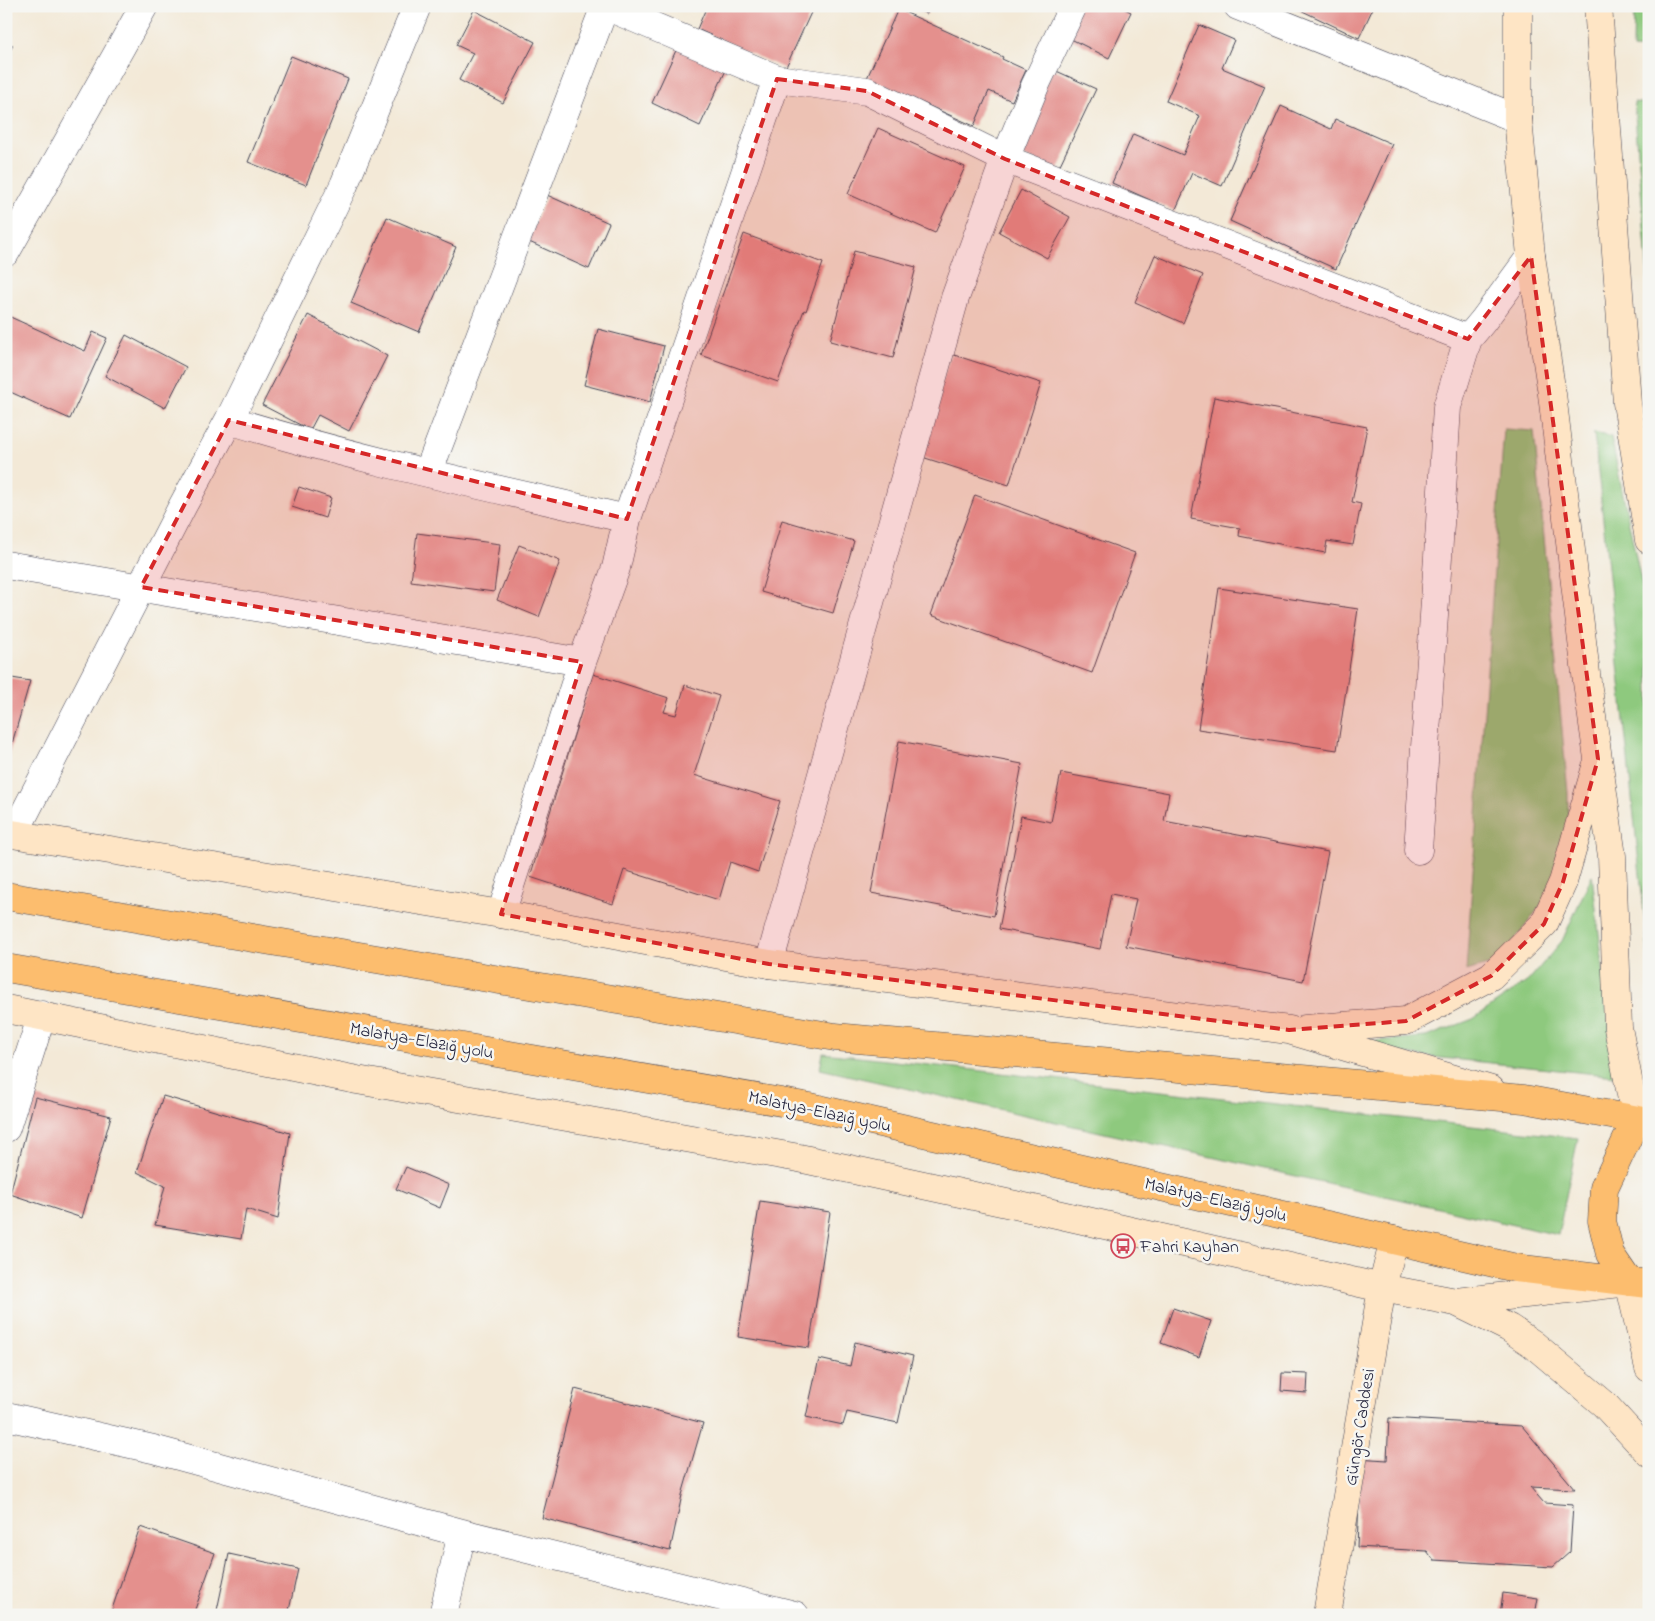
<svg xmlns="http://www.w3.org/2000/svg" width="1655" height="1621" font-family="'Indie Flower',sans-serif">
  <style>
    .green { fill: #8ec97e; stroke: #58765c }
    .building { fill: #e4908d }
    .lines { fill: none; stroke-linecap: round; stroke-linejoin: round }
    .street-casing { stroke: #414052; stroke-width: 29 }
    .secondary-casing { stroke: #414052; stroke-width: 29 }
    .highway-casing { stroke: #414052; stroke-width: 29 }
    .street { stroke: #fff; stroke-width: 28 }
    .secondary { stroke: #fee5c5; stroke-width: 28 }
    .highway { stroke: #fcbd6e; stroke-width: 28 }
    .marked { fill: #d62828; fill-opacity: 0.2; stroke: #d62828; stroke-width: 4; stroke-dasharray: 10 6; stroke-linejoin: round }
    .labels { text-anchor: middle; stroke-width: 5; stroke-linejoin: round; paint-order: stroke }
    .street-label { font-size: 18px; fill: #22223b; stroke: #f6f6f2 }
    .poi-label { font-size: 18px; fill: #22223b; stroke: #f6f6f2; text-anchor: start }
  </style>
  <rect width="100%" height="100%" fill="#f6f6f2"/>
  <filter id="ink" filterUnits="userSpaceOnUse"><feTurbulence type="fractalNoise" baseFrequency=".02" numOctaves="2"/><feDisplacementMap in="SourceGraphic" scale="10" xChannelSelector="R" yChannelSelector="G"/><feConvolveMatrix kernelMatrix="1 2 1 2 8 2 1 2 1" color-interpolation-filters="sRGB"/></filter>
  <filter id="wash" filterUnits="userSpaceOnUse"><feTurbulence type="fractalNoise" baseFrequency=".0096" numOctaves="4" result="noise"/><feDisplacementMap in="SourceGraphic" scale="20" xChannelSelector="R" yChannelSelector="G"/><feGaussianBlur stdDeviation="1.12" result="paint"/><feColorMatrix in="noise" values="0 0 0 0 0 0 0 0 0 0 0 0 0 0 0 0 0 1.4 0 .05"/><feComposite in="paint" operator="in"/></filter>
  <g filter="url(#wash)">
    <rect width="100%" height="100%" fill="#f3e9d7"/>
    <path class="green" d="M1634 6H1649V49L1633 48Z
      M1634 102 1649 104V289Z
      M1504 429 1534 431 1568 793V842L1554 888 1498 962 1466 971Z
      M1594 433 1611 437 1649 619V961Z
      M1592 875 1616 1076 1374 1051 1373 1041 1426 1037 1473 1019 1528 981 1562 941Z
      M823 1053 1578 1138 1558 1235 820 1069Z"/>
    <g id="blocks">
      <path class="building" d="M707 6H814L785 69 697 29Z
        M910 6H930L927 14Z
        M1077 6H1119L1131 12 1109 58 1063 35Z
        M1292 6H1374L1359 38Z
        M898 9 1003 57 1002 59 1026 70 1012 101 989 91 974 126 867 78Z
        M474 10 535 42 503 103 459 80 473 53 456 45Z
        M1199 25 1234 40 1222 68 1265 86 1222 186 1192 173 1175 211 1112 183 1133 134 1183 155 1200 116 1166 101Z
        M6 42 13 45 6 59Z
        M678 46 727 68 700 126 652 103Z
        M291 56 348 79 306 185 248 162Z
        M1052 69 1096 89 1057 171 1014 151Z
        M1281 106 1331 129 1335 119 1392 144 1336 269 1230 221Z
        M878 128 965 167 935 233 848 194Z
        M1021 190 1070 217 1047 258 999 232Z
        M547 195 609 223 589 269 527 241Z
        M387 217 456 247 419 332 351 303Z
        M744 234 823 263 806 311 804 310 778 382 701 355Z
        M854 251 916 267 893 358 830 341Z
        M1155 255 1203 275 1183 323 1135 302Z
        M6 315 85 351 93 332 107 338 70 419 6 390Z
        M308 315 387 356 349 431 318 415 310 430 262 405Z
        M598 329 664 346 650 402 584 385Z
        M126 335 186 367 165 408 105 376Z
        M951 354 1041 383 1009 485 919 456Z
        M1214 397 1367 427 1352 502 1361 504 1353 545 1327 541 1325 553 1239 536 1240 528 1191 519Z
        M299 487 331 498 325 518 292 507Z
        M975 495 1135 553 1092 673 931 615Z
        M782 520 854 541 833 613 761 592Z
        M417 533 500 544 494 592 411 581Z
        M519 545 560 561 539 617 497 600Z
        M1219 588 1358 609 1337 750 1198 729Z
        M593 674 669 698 664 712 676 715 685 685 719 696 694 775 780 801 758 872 730 862 719 900 624 870 613 904 530 877Z
        M6 677 30 681 7 761H6Z
        M899 741 1022 764 994 916 871 893Z
        M1061 773 1169 793 1164 821 1328 852 1303 981 1126 946 1136 899 1111 894 1100 949 999 929 1021 816 1051 822Z
        M163 1096 290 1133 278 1219 246 1209 241 1239 155 1225 165 1186 137 1172Z
        M35 1097 111 1116 82 1218 10 1194Z
        M406 1167 449 1185 440 1208 396 1189Z
        M760 1201 830 1212 809 1348 738 1337Z
        M1173 1308 1211 1321 1199 1357 1161 1343Z
        M855 1342 913 1356 898 1423 847 1412 843 1425 806 1417 819 1359 850 1366Z
        M1282 1373 1308 1374 1307 1393 1281 1391Z
        M575 1389 703 1423 682 1495 670 1551 542 1518Z
        M1389 1418 1522 1426 1575 1489 1530 1487 1544 1503 1573 1505 1570 1552 1553 1567 1434 1560 1427 1551 1357 1547 1359 1500 1357 1458 1387 1460Z
        M140 1527 215 1553 193 1615H110Z
        M229 1554 298 1569 288 1615H216Z
        M1503 1593 1538 1598 1535 1615H1500Z"/>
    </g>
  </g>
  <g filter="url(#ink)">
    <use href="#blocks" fill-opacity="0" stroke="#414052" stroke-width="1"/>
    <g class="lines">
      <g class="street-casing">
        <path id="street" d="M606 6 777 79 867 91 1005 159 1468 339
          M1238 6 1518 119
          M6 252 144 6
          M229 420C359 460 494 488 627 519
          M428 473 605 6
          M6 565 582 662
          M14 834 182 507 229 420 344 185 417 6
          M1418 850 1438 557 1447 407 1468 339 1483 321 1531 256
          M501 914 582 662 616 568 627 519 777 79
          M769 964 955 298 1005 159 1035 86 1073 6
          M6 1128 42 1015
          M6 1416 153 1449 462 1533 795 1615
          M443 1615 462 1533"/>
      </g>
      <g class="secondary-casing">
        <path id="secondary" d="M1518 6V119L1531 256 1552 394 1587 682 1612 856 1618 1028 1636 1120
          M1598 6 1627 403 1649 540
          M6 833 501 914 769 964 1289 1030 1491 1090
          M6 1009 357 1080 799 1158 1052 1213 1382 1288 1456 1302 1509 1328 1533 1344 1604 1404 1649 1453
          M1305 1029 1406 1021 1491 976 1544 924 1563 882 1596 767
          M1456 1302 1629 1282 1649 1368
          M1327 1615 1382 1288 1394 1240"/>
      </g>
      <g class="highway-casing">
        <path id="highway" d="M6 896 835 1037 1524 1099 1649 1122
          M6 968 810 1107 1516 1268 1649 1284
          M1629 1282 1610 1254 1602 1221 1604 1188 1636 1120"/>
      </g>
      <use href="#street" class="street"/>
      <use href="#secondary" class="secondary"/>
      <use href="#highway" class="highway"/>
    </g>
  </g>
  <path class="marked" d="M777 79 867 91 1005 159 1468 339 1531 256 1598 759 1563 882 1544 924 1491 976 1406 1021 1289 1030 769 964 501 914 582 662 141 587 229 420 627 519Z"/>
  <defs>
    <g id="bus-ring" transform="scale(1.25)"><circle r="9.5" fill="#f6f6f2" stroke="#d1495b" stroke-width="1.5"/><path d="M-5-6H5V4H4V6H2V4H-2V6H-4V4H-5ZM-3.5-4V0h7V-4ZM-3.5 1.2v1.5H-2V1.2ZM2 1.2v1.5H3.5V1.2Z" fill="#d1495b"/></g>
  </defs>
  <g fill-rule="evenodd">
    <use href="#bus-ring" x="1123" y="1246"/>
  </g>
  <g class="labels">
    <g class="street-label">
      <text transform="translate(422 1040) rotate(10)" y="6">Malatya-Elazığ yolu</text>
      <text transform="translate(820 1111) rotate(12)" y="6">Malatya-Elazığ yolu</text>
      <text transform="translate(1216 1199) rotate(13)" y="6">Malatya-Elazığ yolu</text>
      <text transform="translate(1359 1427) rotate(-81)" y="6">Güngör Caddesi</text>
    </g>
    <g class="poi-label">
      <text x="1140" y="1252">Fahri Kayhan</text>
    </g>
  </g>
  <rect width="1655" height="1621" fill="none" stroke="#f6f6f2" stroke-width="25"/>
</svg>
